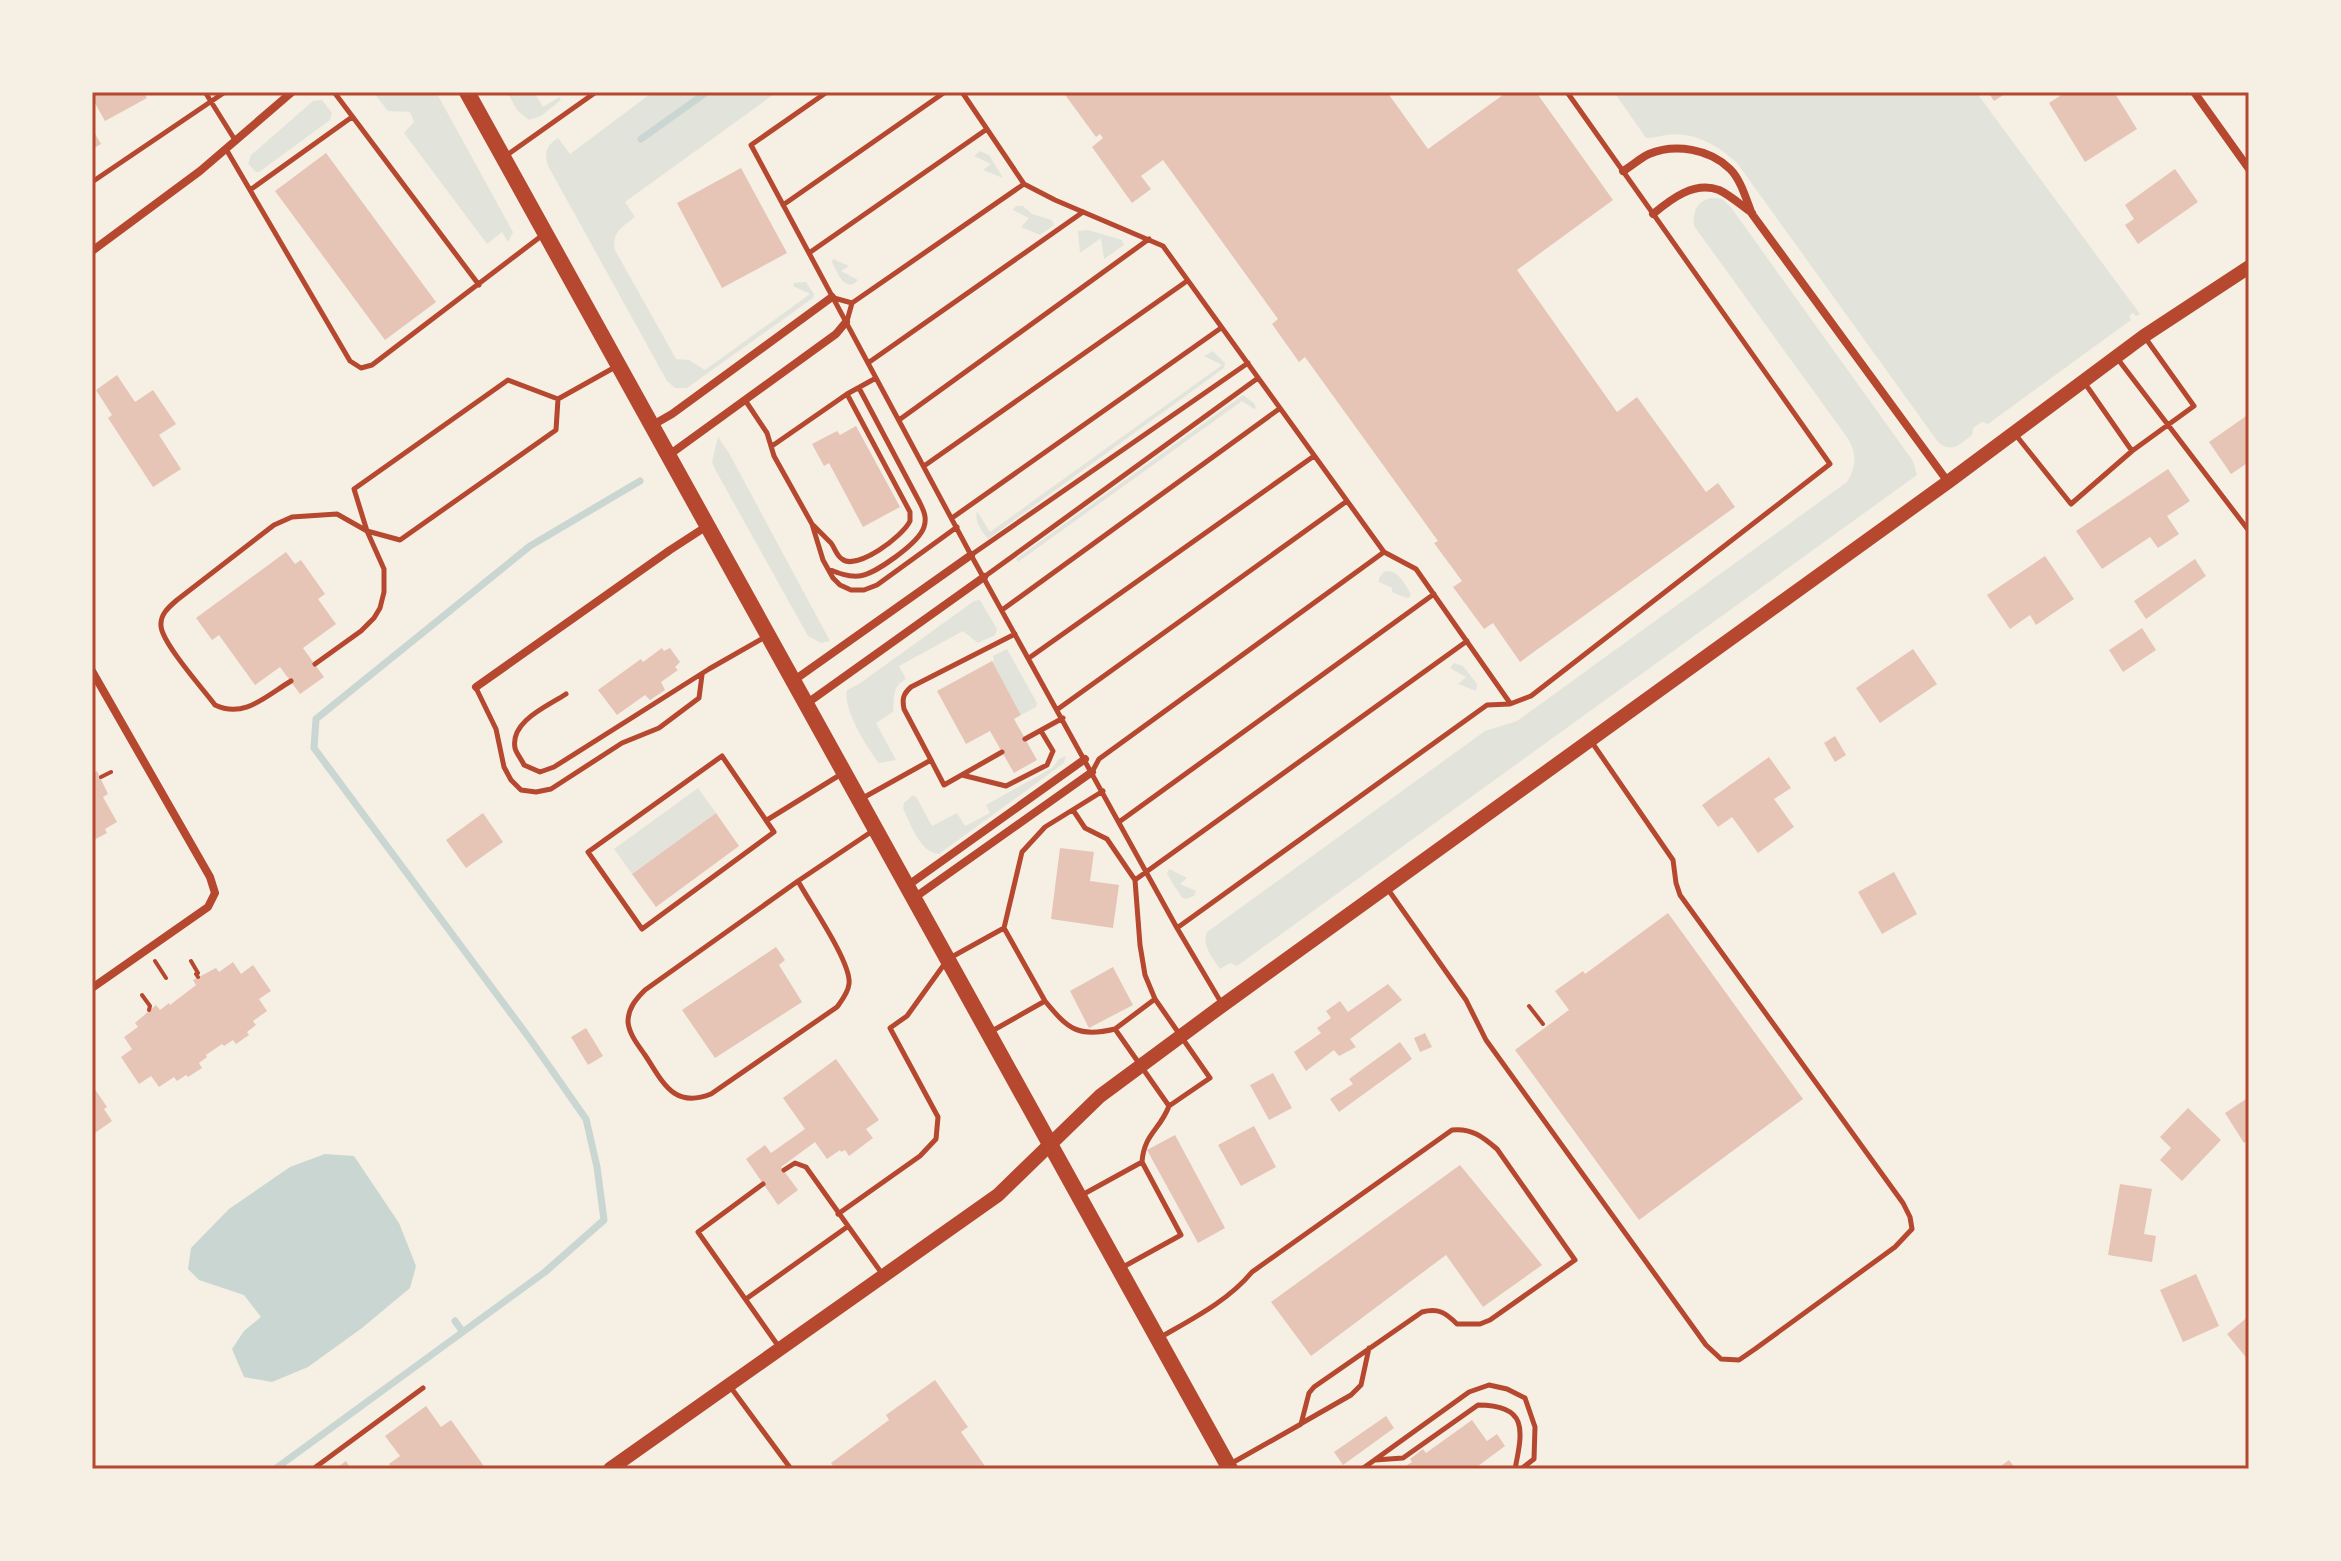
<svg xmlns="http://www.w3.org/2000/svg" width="2341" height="1561" font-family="'Source Serif 4',serif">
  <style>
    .green { fill: #e2e4dc }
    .water { fill: #c9d6d2 }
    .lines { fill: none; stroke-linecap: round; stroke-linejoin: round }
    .stream { stroke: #c9d6d2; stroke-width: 7 }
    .building { fill: #e6c5b7 }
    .path { stroke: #b5482f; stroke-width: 4 }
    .service { stroke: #b5482f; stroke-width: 5 }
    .minor { stroke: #b5482f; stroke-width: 8 }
    .secondary { stroke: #b5482f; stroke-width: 14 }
    .primary { stroke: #b5482f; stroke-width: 16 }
    .neatline { fill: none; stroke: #b5482f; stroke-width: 3 }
  </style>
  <rect width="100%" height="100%" fill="#f6efe4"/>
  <path class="green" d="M373 92H436L513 232 508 242 502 232 487 244 404 133 414 122 410 112 388 111Z
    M507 92H534L543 107 559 97 561 100 541 116 529 120 517 110Z
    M653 92H777L625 202 635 217C622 227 611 233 615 250L676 359 689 360 705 370 810 294 793 286 794 283 806 282 814 294 813 298 687 388H675L667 381 548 166C544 152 546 146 558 138L570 154Z
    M1614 92H1976L2140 314 2136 316 2133 313 2129 316 2131 320 1988 424 1982 422 1973 428 1972 435C1960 444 1952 454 1938 442L1737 163C1718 145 1693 131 1666 135 1659 136 1654 138 1646 138Z
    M322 100 332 113 330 120 259 172H256L248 164 251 155 313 101Z
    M980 151 989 155 1003 178 983 170 991 164 974 156Z
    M1711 198 1722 199 1730 206 1913 461 1917 475 1237 966 1230 963 1220 969C1213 958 1201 945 1207 932L1485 731 1517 721 1847 482C1856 467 1857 456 1849 440L1694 226C1692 212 1697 201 1711 198Z
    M1016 206H1023L1032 214 1052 220 1054 225 1040 235 1021 227 1029 218 1013 210Z
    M1088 230 1122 240 1124 245 1104 259 1101 238 1080 253 1078 231Z
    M833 259 849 266 841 271 858 280C845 294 837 272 832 262Z
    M1213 351 1225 363 1224 368 988 539C982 531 974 522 977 511L990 532 1222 365 1204 356Z
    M1243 395 1254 403 1256 408 1254 409 1242 401 1018 562 1016 559Z
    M718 437 729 453 830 641 821 643 808 636 716 471 712 462Z
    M1385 571C1399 570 1404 583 1411 594L1410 597 1407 598 1392 592V588L1379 582V578Z
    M980 600 997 629 995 635 978 643 963 631 899 666 906 679C891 687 895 698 893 712L876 723 896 760 879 763C867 748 842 708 847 690L859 684 974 601Z
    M1007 649 1037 703 1036 707 1021 715 992 662 994 660 993 656Z
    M1454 663 1463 666 1477 684 1476 691 1458 684 1466 677 1450 668Z
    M1066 756 1064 763 939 854C920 853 910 823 903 808L904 803 913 795 917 798 932 826 957 813 965 826 990 813 986 805 1052 768 1059 759Z
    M698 788 716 813 632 874 614 849Z
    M1169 869 1187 878 1180 884 1196 891 1194 896 1186 899 1182 898 1167 874Z"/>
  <path class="water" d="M325 1154 354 1156 399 1223 416 1266 410 1288 362 1328 308 1367 272 1382 244 1377 232 1349 244 1331 261 1317 244 1295 199 1280 188 1269 191 1248 229 1209 290 1167Z"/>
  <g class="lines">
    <path class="stream" d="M641 139 707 92
      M455 1321 463 1332
      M275 1469 545 1272 604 1220 597 1167 586 1119 530 1039 314 748 316 719 530 546 640 481"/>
  </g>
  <path class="building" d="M92 92H143L147 98 105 121 92 98Z
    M1063 92H1387L1428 149 1507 92H1536L1613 200 1517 270 1617 412 1637 397 1706 492 1718 483 1735 507 1520 662 1493 623 1484 629 1453 587 1462 581 1434 543 1438 541 1305 357 1299 362 1272 324 1278 319 1163 160 1141 176 1151 189 1132 203 1092 147 1103 138 1100 134 1096 137Z
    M1988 92H2008L1994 101Z
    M2066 92H2114L2137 129 2085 162 2049 103Z
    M92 129 101 144 92 149Z
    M326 153 436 302 385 340 275 191Z
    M741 168 787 253 722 288 677 203Z
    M2175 169 2198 202 2138 244 2125 225 2134 219 2125 205Z
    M117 375 135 402 153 390 176 424 159 435 181 469 153 487 108 418 112 415 96 390Z
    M2249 414V462L2231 474 2209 442Z
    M856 426 900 507 863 527 829 463 824 466 812 444 837 431 840 435Z
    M2168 469 2190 501 2167 516 2179 534 2158 548 2150 537 2102 569 2076 531Z
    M286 552 295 564 301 560 325 594 318 599 336 624 303 648 324 677 300 694 280 667 255 685 219 635 212 640 196 618Z
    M2045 556 2074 599 2036 625 2030 615 2010 629 1987 595Z
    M2195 559 2206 576 2146 619 2134 601Z
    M2142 628 2156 650 2123 672 2109 650Z
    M662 648 664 651 670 648 680 662 675 667 678 670 661 682 665 690 650 700 645 695 617 715 598 690 641 659 643 662Z
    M1913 649 1937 684 1880 723 1856 688Z
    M992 661 1021 715 1014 719 1037 760 1014 773 990 731 966 744 937 691Z
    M1835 736 1846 755 1835 762 1824 743Z
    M1769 757 1791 788 1774 799 1794 827 1758 853 1732 817 1718 827 1702 805Z
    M97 771 108 794 103 797 117 822 105 829 107 833 92 841V774Z
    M483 813 503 842 466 868 446 840Z
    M716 813 739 846 656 907 632 874Z
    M1060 848 1094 852 1090 881 1119 885 1113 928 1051 919Z
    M1894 872 1917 914 1882 934 1858 892Z
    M1668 913 1803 1099 1639 1220 1515 1050 1569 1010 1555 991 1583 971 1585 974Z
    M776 947 785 960 779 965 802 1002 715 1058 682 1010Z
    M233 962 241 974 253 965 271 991 259 999 267 1011 253 1021 256 1025 247 1032 249 1035 236 1044 233 1040 224 1046 222 1044 206 1055 207 1057 199 1063 202 1068 188 1077 186 1075 177 1081 174 1077 159 1087 151 1076 139 1084 121 1057 132 1049 124 1037 138 1027 135 1023 156 1005 160 1010 169 1003 170 1005 196 985 193 980 216 968 219 972Z
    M1113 967 1133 1005 1089 1028 1070 991Z
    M1388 984 1402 1000 1350 1039 1356 1047 1339 1056 1334 1050 1306 1071 1294 1052 1321 1033 1317 1028 1331 1018 1326 1011 1340 1001 1348 1012Z
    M586 1028 603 1056 588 1065 571 1037Z
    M1425 1033 1432 1047 1420 1052 1414 1038Z
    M1400 1042 1412 1059 1339 1112 1330 1099 1353 1084 1349 1079Z
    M836 1059 879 1120 866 1129 873 1138 849 1156 845 1150 841 1152 840 1150 827 1159 815 1142 781 1167 798 1190 778 1205 746 1159 765 1145 771 1153 805 1129 783 1098Z
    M1273 1073 1292 1108 1269 1120 1250 1085Z
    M92 1085 107 1107 104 1109 112 1121 92 1135Z
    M2249 1097V1140L2244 1143 2225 1113Z
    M2188 1108 2221 1140 2182 1181 2160 1160 2171 1148 2160 1137Z
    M1254 1126 1276 1167 1241 1186 1218 1145Z
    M1175 1135 1225 1228 1198 1243 1147 1150Z
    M1460 1165 1542 1265 1483 1307 1446 1255 1311 1356 1271 1302Z
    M2120 1184 2152 1189 2144 1234 2156 1236 2152 1262 2108 1255Z
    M2196 1274 2219 1326 2183 1342 2160 1290Z
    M2249 1316V1361L2227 1334Z
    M935 1380 968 1427 961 1432 987 1469H835L831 1463 889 1420 886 1415Z
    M426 1406 441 1427 451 1420 486 1469H393L389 1464 400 1456 385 1436Z
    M1386 1416 1394 1428 1343 1465 1334 1452Z
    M1472 1420 1487 1441 1497 1434 1505 1446 1474 1469H1401L1412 1462 1410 1459 1423 1449 1426 1453Z
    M2009 1460 2016 1469H1997Z
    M346 1461 351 1469H335Z"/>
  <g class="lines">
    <path class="path" d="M101 777 111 772
      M155 961 166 978
      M191 961 198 973 196 974 198 977
      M142 995 150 1006 149 1010
      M1529 1006 1543 1024"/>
    <path class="service" d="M205 92 235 140
      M334 92 479 285
      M827 92 751 145 971 555 1177 928 1222 1004
      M962 92 1024 184 1055 200 1163 246 1384 552 1416 569 1510 703
      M226 149 350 361 361 368 372 365 544 234
      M507 155 596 92
      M92 182 225 92
      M250 190 352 117
      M783 205 945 92
      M809 253 987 129
      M834 298 852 303
      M852 303 1024 184
      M847 321 852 303
      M2117 358 2249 531
      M868 363 1083 212
      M2084 382 2132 451 2194 406 2144 336
      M558 399 556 430 400 540 367 531 354 489 508 380 558 399 617 366
      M745 400 767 433 774 456 812 524 823 560 833 578 840 585 851 590H864L877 585 957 527
      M899 420 1149 239
      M2015 434 2071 504 2132 451
      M772 446 847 394 876 378
      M924 466 1187 281
      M952 518 1221 328
      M813 525C819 531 825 537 831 543 835 548 836 555 842 559 857 571 903 536 910 521V512L847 394
      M971 555 1248 363
      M828 569C838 573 848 577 859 576 874 575 919 543 924 527 927 518 924 511 920 503L859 388
      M984 577 1258 378
      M1002 610 1279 409
      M1029 658 1314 456
      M291 681C266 696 244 719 215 705 203 689 162 643 161 626 160 614 169 607 177 600L274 525 292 517 337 514 367 531 384 569V592L380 608 374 618 361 631 315 664
      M476 688 496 729 504 767 511 780 521 790 536 792 551 789 622 743 659 728 699 698 702 675
      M566 694C548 706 510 721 515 748 516 753 522 760 524 765L540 772 554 767 709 669 767 636
      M1058 709 1347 501
      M1025 739 1063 718
      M722 756 774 832 642 929 588 852Z
      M931 760 944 785 1002 752
      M1092 772 1099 759 1384 552
      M962 775 1006 786 1047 765 1053 751 1041 731
      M861 799 931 760 904 709C902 699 903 694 911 687L1015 634
      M1073 810 1085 828 1107 839 1135 880
      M767 820 843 773
      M1119 822 1434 594
      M798 881C809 902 852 963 849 984 848 993 842 1000 837 1007L711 1094C673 1109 663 1082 645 1055 638 1045 629 1034 628 1022 628 1008 636 999 645 990L798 881 871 832
      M1387 888 1466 1000 1486 1040 1706 1345 1721 1359 1739 1360 1755 1349 1895 1247 1912 1229 1910 1217 1903 1203 1680 895 1676 883 1673 860 1591 741
      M1004 928 1022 852 1045 827 1103 791
      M1177 928 1487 705 1510 704 1531 696 1830 464 1567 92
      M1155 999 1145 975 1140 945 1135 880 1467 641
      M1045 1001C1068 1029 1078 1038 1115 1029
      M1142 1162C1144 1134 1160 1130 1169 1106L1115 1029 1155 999 1210 1078 1169 1106
      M784 1170 795 1163 806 1167 883 1275
      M763 1184 698 1232 779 1347
      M1082 1195 1142 1162 1181 1235 1123 1267
      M838 1214 920 1156 936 1139 938 1117 890 1028 907 1016 948 959 1004 928 1045 1001 992 1031
      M746 1299 847 1227
      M1161 1337C1192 1319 1228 1301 1252 1272L1452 1130C1472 1128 1483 1137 1497 1149L1575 1260 1490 1320 1480 1324H1457C1445 1312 1438 1308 1422 1312L1314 1387 1309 1393 1301 1424 1232 1463
      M729 1385 791 1469
      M1302 1423 1351 1395 1361 1385 1369 1348
      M1375 1460 1403 1458 1478 1405C1528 1405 1523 1430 1515 1469
      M313 1469 423 1388
      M1362 1469 1469 1392 1489 1385 1507 1389 1525 1398 1535 1427 1534 1459 1521 1469"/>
    <path class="minor" d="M2194 92 2249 169
      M1623 171C1632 166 1640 158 1649 154 1675 143 1710 149 1730 169 1741 180 1746 199 1752 214L1948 482
      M1653 214C1671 199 1694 181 1719 190 1730 195 1742 206 1752 213
      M92 251 200 171 292 92
      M651 426 672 414 832 297
      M669 455 836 334 846 322
      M92 671 210 877 215 893 208 907 92 988
      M793 681 971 555
      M476 687 670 550 707 526
      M806 704 984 577
      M907 886 1085 759
      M914 898 1092 772"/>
    <path class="secondary" d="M610 1469 998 1195 1100 1096 1223 1005 1948 482 2144 336 2249 267"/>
    <path class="primary" d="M467 92 1230 1469"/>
  </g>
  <rect width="2341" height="1561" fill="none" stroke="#f6efe4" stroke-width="188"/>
  <rect x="94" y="94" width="2153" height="1373" class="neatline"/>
</svg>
